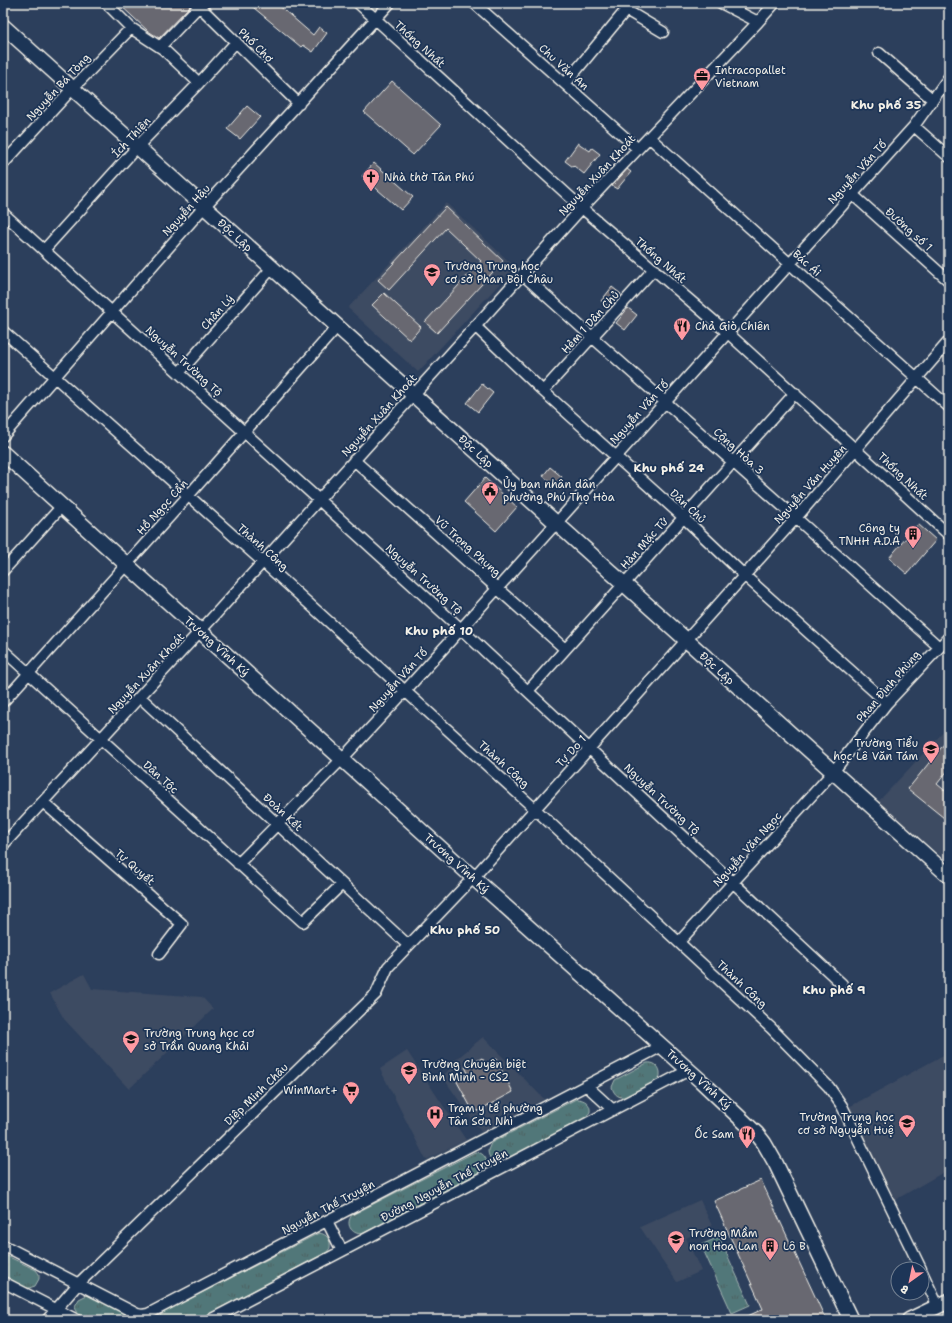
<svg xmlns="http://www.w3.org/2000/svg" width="952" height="1323" font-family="'Shantell Sans',sans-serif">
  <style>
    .built { fill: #3e4b62 }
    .park { fill: url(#park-tufts); stroke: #a2b4b0 }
    .building { fill: #676771; stroke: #f4f1e8 }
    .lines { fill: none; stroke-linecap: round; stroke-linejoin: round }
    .street-casing { stroke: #f4f1e8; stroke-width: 13 }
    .secondary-casing { stroke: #f4f1e8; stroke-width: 17 }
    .street { stroke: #1d3557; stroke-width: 10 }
    .secondary { stroke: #1d3557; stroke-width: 14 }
    .labels { text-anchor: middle; stroke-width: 3.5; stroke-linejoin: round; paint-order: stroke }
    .street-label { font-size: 11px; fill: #f4f1e8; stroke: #1d3557 }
    .poi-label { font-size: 11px; fill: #f4f1e8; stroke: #1d3557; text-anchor: start }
    .neighbourhood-label { font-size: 12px; font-weight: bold; fill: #f4f1e8; stroke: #1d3557 }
  </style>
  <defs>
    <pattern id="park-tufts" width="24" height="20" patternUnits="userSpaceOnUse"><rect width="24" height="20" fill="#517779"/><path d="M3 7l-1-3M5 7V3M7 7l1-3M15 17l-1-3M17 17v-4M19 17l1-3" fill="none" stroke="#4d6060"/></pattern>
  </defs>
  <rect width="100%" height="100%" fill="#2c3f5c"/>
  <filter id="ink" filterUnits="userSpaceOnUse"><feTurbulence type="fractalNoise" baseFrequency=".025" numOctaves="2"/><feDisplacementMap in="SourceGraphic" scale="8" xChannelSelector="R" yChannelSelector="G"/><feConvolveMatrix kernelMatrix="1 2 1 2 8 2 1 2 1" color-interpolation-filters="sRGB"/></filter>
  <g filter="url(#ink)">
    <path class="built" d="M446 203 515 267 418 372 348 308Z
      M949 726V863L878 802Z
      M84 974 92 989 202 997 213 1009 129 1089 64 1019 50 993Z
      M483 1037 544 1099 481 1132 442 1076 453 1067 452 1063Z
      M407 1051 466 1140 426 1160 380 1069Z
      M949 1052V1169L895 1200 849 1107Z
      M700 1200 712 1226 686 1238 701 1271 677 1282 640 1227Z"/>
    <path class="park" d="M647 1063C654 1062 659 1066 660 1072V1076L657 1081 626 1097C619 1098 614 1095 612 1087L615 1080Z
      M576 1099C585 1099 591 1104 590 1112L584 1119 503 1161C494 1163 488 1159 488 1150L491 1143Z
      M475 1152C482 1152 487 1157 487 1165L483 1171 362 1234C351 1234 345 1224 352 1215Z
      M319 1233C327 1234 331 1240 330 1248L327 1252 197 1320H158L162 1313Z
      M719 1237 750 1305 732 1313 701 1245Z
      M3 1254 36 1270 39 1274V1279L35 1286 29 1288H26L3 1275Z
      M87 1295 90 1296 137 1320H89L78 1314 75 1306 79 1299Z"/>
    <path class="building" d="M118 3H190V6L159 38 148 31Z
      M248 3H276L313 35 319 27 327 33 313 52 303 45 301 47Z
      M392 81 441 125 413 155 364 112Z
      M247 106 260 117 240 139 227 129Z
      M578 143 590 151 592 148 600 154 584 174 574 166 573 167 565 161Z
      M374 163 413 197 401 210 362 176Z
      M627 169 631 172 617 189 612 186Z
      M446 207 503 261 437 333 425 322 481 261 446 228 389 290 378 280Z
      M612 287 621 294 610 308 601 301Z
      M384 293 421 327 410 340 372 305Z
      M628 308 637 315 625 330 616 323Z
      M482 384 493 393 478 412 467 403Z
      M550 467 562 477 555 486 543 476Z
      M485 478 517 507 496 531 464 502Z
      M918 524 936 540 907 574 889 558Z
      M949 738V769L937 784 949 794V822L908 789Z
      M482 1058 486 1064 496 1059 513 1092 474 1113 456 1080 468 1073 465 1067Z
      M761 1180 826 1320H739L763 1309 714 1201Z"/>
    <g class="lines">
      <g class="street-casing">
        <path id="street" d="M106 3 131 28 163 49 199 83
          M196 3 299 104
          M358 3 582 208 728 333 949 535
          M474 3 638 149
          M721 3 758 22
          M160 47 199 6
          M879 53 933 100
          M565 84 626 10 663 32
          M914 126 949 157
          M649 137 949 407
          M3 164 72 89 131 28
          M852 194 949 281
          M3 213 461 629 842 984
          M44 250 137 147 199 83 236 42
          M522 274 592 337 796 518 939 647
          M475 326 543 391 683 517 744 575 887 703
          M3 331 263 562 535 809 771 1028 829 1087 842 1106 921 1269
          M179 373 272 268
          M543 391 654 269
          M3 436 204 207 390 3
          M354 460 565 649
          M3 571 62 506
          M3 650 303 922 342 884
          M528 691 795 393
          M140 697 408 945
          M3 702 188 496 337 327
          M43 802 182 924 159 954
          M3 845 214 616 582 208 758 22 775 3
          M238 864 342 759 405 691 914 126 949 77
          M679 942 833 772 887 703 949 637
          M587 1086 613 1110
          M327 1221 342 1251
          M3 1245 137 1314 142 1315 148 1314 662 1046
          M922 1272 938 1306
          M3 1282 77 1320
          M47 1320 78 1284 376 994 388 967 473 878 535 809 796 518 949 341
          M210 1320 689 1070"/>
      </g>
      <g class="secondary-casing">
        <path id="secondary" d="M3 26 949 876
          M3 453 487 890 701 1081 757 1134 764 1143 776 1164 851 1320
          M909 1320 949 1301"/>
      </g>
      <use href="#street" class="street"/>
      <use href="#secondary" class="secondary"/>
    </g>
  </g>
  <defs>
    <g id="office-pin" transform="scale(0.9)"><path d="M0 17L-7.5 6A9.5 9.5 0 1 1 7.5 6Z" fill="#ff9aa2" stroke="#1d3557"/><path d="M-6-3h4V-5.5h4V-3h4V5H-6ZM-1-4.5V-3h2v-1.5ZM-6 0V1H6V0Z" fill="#111"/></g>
    <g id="church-pin" transform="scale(0.9)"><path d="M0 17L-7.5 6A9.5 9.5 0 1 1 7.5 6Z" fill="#ff9aa2" stroke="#1d3557"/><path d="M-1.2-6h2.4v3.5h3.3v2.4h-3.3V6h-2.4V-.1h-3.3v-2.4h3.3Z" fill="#111"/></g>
    <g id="school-pin" transform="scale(0.9)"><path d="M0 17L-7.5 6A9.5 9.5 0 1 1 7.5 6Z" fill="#ff9aa2" stroke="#1d3557"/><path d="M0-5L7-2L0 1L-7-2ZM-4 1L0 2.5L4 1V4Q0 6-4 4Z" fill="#111"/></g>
    <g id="restaurant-pin" transform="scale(0.9)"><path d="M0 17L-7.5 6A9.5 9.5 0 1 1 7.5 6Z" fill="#ff9aa2" stroke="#1d3557"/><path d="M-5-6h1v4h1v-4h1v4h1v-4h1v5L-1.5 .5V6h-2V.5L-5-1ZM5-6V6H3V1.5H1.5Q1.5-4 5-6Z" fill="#111"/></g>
    <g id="civic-pin" transform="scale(0.9)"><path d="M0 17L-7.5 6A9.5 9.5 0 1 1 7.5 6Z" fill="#ff9aa2" stroke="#1d3557"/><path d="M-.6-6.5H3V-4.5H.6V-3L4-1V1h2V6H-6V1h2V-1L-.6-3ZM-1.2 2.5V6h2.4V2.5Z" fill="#111"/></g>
    <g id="building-pin" transform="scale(0.9)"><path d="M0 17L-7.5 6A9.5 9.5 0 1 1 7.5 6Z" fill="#ff9aa2" stroke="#1d3557"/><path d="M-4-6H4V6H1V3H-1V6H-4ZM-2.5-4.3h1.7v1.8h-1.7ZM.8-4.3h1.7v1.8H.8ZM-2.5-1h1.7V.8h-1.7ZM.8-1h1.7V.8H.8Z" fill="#111"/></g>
    <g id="supermarket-pin" transform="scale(0.9)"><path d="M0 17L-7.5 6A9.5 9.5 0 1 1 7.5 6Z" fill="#ff9aa2" stroke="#1d3557"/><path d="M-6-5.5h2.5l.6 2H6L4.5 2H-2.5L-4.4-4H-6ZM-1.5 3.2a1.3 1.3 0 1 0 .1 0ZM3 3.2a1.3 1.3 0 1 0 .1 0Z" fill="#111"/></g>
    <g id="hospital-pin" transform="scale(0.9)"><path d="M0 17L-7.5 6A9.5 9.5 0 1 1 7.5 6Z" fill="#ff9aa2" stroke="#1d3557"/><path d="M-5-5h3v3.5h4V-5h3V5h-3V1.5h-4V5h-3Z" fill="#111"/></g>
  </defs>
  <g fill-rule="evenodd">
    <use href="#office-pin" x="702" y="76"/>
    <use href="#church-pin" x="371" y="177"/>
    <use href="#school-pin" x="432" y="272"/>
    <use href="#restaurant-pin" x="682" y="326"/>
    <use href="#civic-pin" x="490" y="490"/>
    <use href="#building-pin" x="913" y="534"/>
    <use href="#school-pin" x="931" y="749"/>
    <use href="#school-pin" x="131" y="1039"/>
    <use href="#school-pin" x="409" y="1070"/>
    <use href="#supermarket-pin" x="351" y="1090"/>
    <use href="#hospital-pin" x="435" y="1114"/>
    <use href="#school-pin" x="907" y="1123"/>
    <use href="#restaurant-pin" x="747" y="1134"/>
    <use href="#school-pin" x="676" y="1239"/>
    <use href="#building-pin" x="770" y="1246"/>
  </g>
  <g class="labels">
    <g class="street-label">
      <text transform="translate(420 44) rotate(42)" y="4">Thống Nhất</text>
      <text transform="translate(256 45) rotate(44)" y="4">Phố Chợ</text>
      <text transform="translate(564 67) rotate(42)" y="4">Chu Văn An</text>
      <text transform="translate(58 87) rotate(-47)" y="4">Nguyễn Bá Tòng</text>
      <text transform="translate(131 137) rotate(-47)" y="4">Ích Thiện</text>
      <text transform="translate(857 172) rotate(-48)" y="4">Nguyễn Văn Tố</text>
      <text transform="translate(597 175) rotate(-47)" y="4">Nguyễn Xuân Khoát</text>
      <text transform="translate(186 210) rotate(-48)" y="4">Nguyễn Hậu</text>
      <text transform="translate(909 229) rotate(42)" y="4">Đường số 1</text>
      <text transform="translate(235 235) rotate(42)" y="4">Độc Lập</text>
      <text transform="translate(661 260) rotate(41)" y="4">Thống Nhất</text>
      <text transform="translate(807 263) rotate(42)" y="4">Bác Ái</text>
      <text transform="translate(217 312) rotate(-48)" y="4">Chân Lý</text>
      <text transform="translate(590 322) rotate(-48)" y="4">Hẻm 1 Dân Chủ</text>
      <text transform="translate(184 361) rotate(42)" y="4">Nguyễn Trường Tộ</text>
      <text transform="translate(639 412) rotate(-48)" y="4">Nguyễn Văn Tố</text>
      <text transform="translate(379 415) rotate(-48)" y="4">Nguyễn Xuân Khoát</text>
      <text transform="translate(476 451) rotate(42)" y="4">Độc Lập</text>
      <text transform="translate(739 451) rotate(42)" y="4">Cộng Hòa 3</text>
      <text transform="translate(903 476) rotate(43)" y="4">Thống Nhất</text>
      <text transform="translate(810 484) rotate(-48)" y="4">Nguyễn Văn Huyên</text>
      <text transform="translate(688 506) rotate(43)" y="4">Dân Chủ</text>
      <text transform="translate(162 507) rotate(-48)" y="4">Hồ Ngọc Cẩn</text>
      <text transform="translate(644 543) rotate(-48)" y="4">Hàn Mặc Tử</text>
      <text transform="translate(468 546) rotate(42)" y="4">Vũ Trọng Phụng</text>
      <text transform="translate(263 547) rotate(42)" y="4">Thành Công</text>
      <text transform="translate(424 579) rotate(42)" y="4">Nguyễn Trường Tộ</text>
      <text transform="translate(217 646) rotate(42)" y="4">Trương Vĩnh Ký</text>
      <text transform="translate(717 668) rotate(42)" y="4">Độc Lập</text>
      <text transform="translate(146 673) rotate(-47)" y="4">Nguyễn Xuân Khoát</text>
      <text transform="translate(398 680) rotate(-48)" y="4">Nguyễn Văn Tố</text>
      <text transform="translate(888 686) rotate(-49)" y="4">Phan Đình Phùng</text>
      <text transform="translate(571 751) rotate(-48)" y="4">Tự Do 1</text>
      <text transform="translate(504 764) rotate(42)" y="4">Thành Công</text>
      <text transform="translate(161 777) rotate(42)" y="4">Dân Tộc</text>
      <text transform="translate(662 799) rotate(43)" y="4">Nguyễn Trường Tộ</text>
      <text transform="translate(283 812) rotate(43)" y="4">Đoàn Kết</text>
      <text transform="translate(747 849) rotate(-48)" y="4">Nguyễn Văn Ngọc</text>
      <text transform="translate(457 863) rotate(42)" y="4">Trương Vĩnh Ký</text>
      <text transform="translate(135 867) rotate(41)" y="4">Tự Quyết</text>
      <text transform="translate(742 984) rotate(43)" y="4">Thành Công</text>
      <text transform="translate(699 1079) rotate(42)" y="4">Trương Vĩnh Ký</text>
      <text transform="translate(256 1094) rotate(-44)" y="4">Diệp Minh Châu</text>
      <text transform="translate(444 1185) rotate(-28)" y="4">Đường Nguyễn Thế Truyện</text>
      <text transform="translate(328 1207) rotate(-28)" y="4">Nguyễn Thế Truyện</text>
    </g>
    <g class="poi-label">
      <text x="715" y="74">Intracopallet<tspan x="715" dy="13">Vietnam</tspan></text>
      <text x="384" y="181">Nhà thờ Tân Phú</text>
      <text x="445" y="270">Trường Trung học<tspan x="445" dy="13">cơ sở Phan Bội Châu</tspan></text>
      <text x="695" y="330">Chả Giò Chiên</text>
      <text x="503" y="488">Ủy ban nhân dân<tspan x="503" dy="13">phường Phú Thọ Hòa</tspan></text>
      <text x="900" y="532" text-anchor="end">Công ty<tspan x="900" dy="13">TNHH A.D.A</tspan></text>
      <text x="918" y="747" text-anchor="end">Trường Tiểu<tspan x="918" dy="13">học Lê Văn Tám</tspan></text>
      <text x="144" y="1037">Trường Trung học cơ<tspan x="144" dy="13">sở Trần Quang Khải</tspan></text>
      <text x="422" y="1068">Trường Chuyên biệt<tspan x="422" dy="13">Bình Minh - CS2</tspan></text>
      <text x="338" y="1094" text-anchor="end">WinMart+</text>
      <text x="448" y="1112">Trạm y tế phường<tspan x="448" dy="13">Tân Sơn Nhì</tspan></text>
      <text x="894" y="1121" text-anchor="end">Trường Trung học<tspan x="894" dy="13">cơ sở Nguyễn Huệ</tspan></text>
      <text x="734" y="1138" text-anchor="end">Ốc Sam</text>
      <text x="689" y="1237">Trường Mầm<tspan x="689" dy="13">non Hoa Lan</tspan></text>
      <text x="783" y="1250">Lô B</text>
    </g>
    <g class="neighbourhood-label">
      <text x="886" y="109">Khu phố 35</text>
      <text x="669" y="472">Khu phố 24</text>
      <text x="439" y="635">Khu phố 10</text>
      <text x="465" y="934">Khu phố 50</text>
      <text x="834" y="994">Khu phố 9</text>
    </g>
  </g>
  <rect width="952" height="1323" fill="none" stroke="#1d3557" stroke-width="16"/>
  <rect x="8" y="8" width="936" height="1307" fill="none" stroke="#f4f1e8" stroke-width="1.5" filter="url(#ink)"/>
  <g transform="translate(910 1281) rotate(213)"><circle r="19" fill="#1d3557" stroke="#738091"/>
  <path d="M0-3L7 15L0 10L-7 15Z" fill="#ff9aa2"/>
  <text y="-6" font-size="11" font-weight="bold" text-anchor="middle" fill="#f4f1e8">B</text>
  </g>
</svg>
